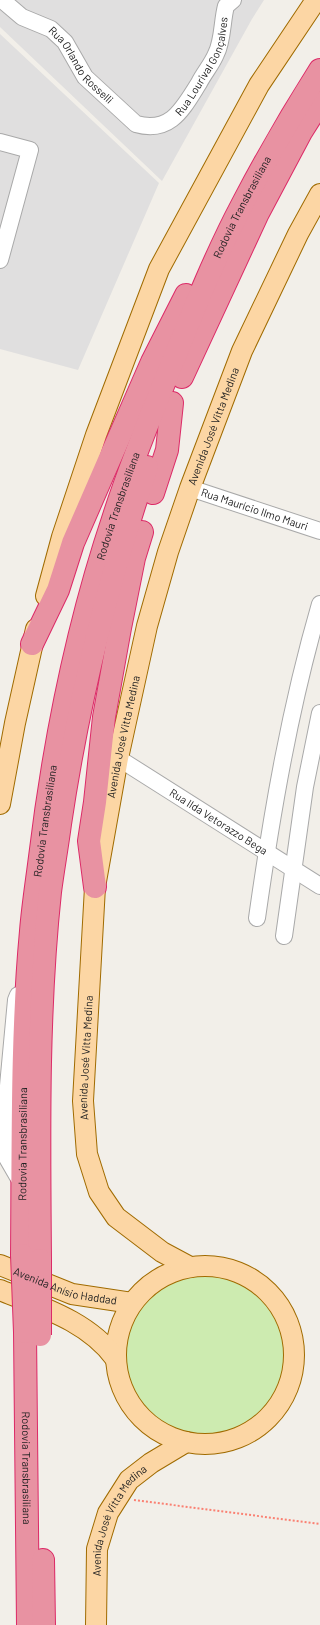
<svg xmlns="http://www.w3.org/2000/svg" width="320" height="1625" font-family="Barlow,sans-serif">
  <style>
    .residential { fill: #e0dfdf }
    .grass { fill: #cdebb0 }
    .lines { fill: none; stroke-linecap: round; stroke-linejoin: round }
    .minor-casing { stroke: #a9a9a9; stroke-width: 18 }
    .major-casing { stroke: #a06b00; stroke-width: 22 }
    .highway-casing { stroke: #dc2a67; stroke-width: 24 }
    .path { stroke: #fa8072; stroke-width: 2; stroke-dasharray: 2 2; stroke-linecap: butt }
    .minor { stroke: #fff; stroke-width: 16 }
    .major { stroke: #fcd6a4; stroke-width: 20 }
    .highway { stroke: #e892a2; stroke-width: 22 }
    .highway-bridge-casing { stroke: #dc2a67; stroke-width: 24; stroke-linecap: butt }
    .highway-bridge { stroke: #e892a2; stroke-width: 22 }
    .labels { text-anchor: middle; stroke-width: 3; stroke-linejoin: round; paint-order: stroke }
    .street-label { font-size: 11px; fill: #222; stroke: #fff }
  </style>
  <rect width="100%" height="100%" fill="#f2efe9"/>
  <path class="residential" d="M0 0H264L252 19 162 181 0 27Z
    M0 34 159 183 78 370 0 349Z"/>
  <path class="grass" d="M125 1356a80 80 0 1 1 160 0a80 80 0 1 1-160 0Z"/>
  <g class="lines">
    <g class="minor-casing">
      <g id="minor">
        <path id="s1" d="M2 0 22 17 51 29 65 42 85 77 136 124C171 134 183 108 199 83 204 73 212 64 216 54 223 41 222 20 226 6L233 0"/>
        <path d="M0 142 30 150 0 260"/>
        <path id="s2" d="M190 488 320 531"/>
        <path id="s3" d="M118 758 320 886"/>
        <path d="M257 918C272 812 290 707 320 604"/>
        <path d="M284 936 305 787 320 713"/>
        <path d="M18 995 16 1000 5 1118 7 1158 22 1184"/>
      </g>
    </g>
    <g class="major-casing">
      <g id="major">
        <path d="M46 596 62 537 96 435 159 269 259 85 316 0"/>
        <path d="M0 804 15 723 36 629"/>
        <path id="s4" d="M0 1265 72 1294 132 1303"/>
        <circle cx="205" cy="1355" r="89"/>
        <path id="s5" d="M190 1267 162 1252 116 1217 99 1192 87 1154 83 1101 95 887 118 758 147 626 168 552 190 488 242 351 298 234 320 194"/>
        <path d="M0 1290C41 1307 88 1321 115 1358"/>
        <path id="s6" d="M96 1625 97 1549 108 1513 129 1480 151 1463 186 1442"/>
      </g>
    </g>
    <g class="highway-casing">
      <g id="highway">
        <path d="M182 377 258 213 301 132 320 102"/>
        <path d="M153 493 167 450 172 403"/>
        <path d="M32 644 58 590 73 543 107 465 152 362 186 295"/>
        <path d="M95 887 89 841 95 802 104 717 120 628 134 558 142 532"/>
        <path id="s7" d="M22 1255C23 1147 21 1038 31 931 33 906 37 881 40 857 54 741 77 626 114 516 129 469 148 422 167 376 190 319 213 260 242 205 266 159 292 114 320 70"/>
        <path d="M40 1260C39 1137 37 1014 50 892 53 869 57 847 60 824 78 703 107 583 147 467"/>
        <path id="s8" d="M25 1332 28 1625"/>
        <path d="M43 1560 44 1625"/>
      </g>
    </g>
    <path class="path" d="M134 1500 320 1524"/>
    <use href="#minor" class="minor"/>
    <use href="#major" class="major"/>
    <use href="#highway" class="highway"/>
    <g class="highway-bridge-casing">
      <path id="highway-bridge" d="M22 1255 25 1332
        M40 1260V1335"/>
    </g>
    <use href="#highway-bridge" class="highway-bridge"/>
  </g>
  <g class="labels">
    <g class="street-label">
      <text dy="4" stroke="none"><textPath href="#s1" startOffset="286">Rua Lourival Gonçalves</textPath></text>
      <text dy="4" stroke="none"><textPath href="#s1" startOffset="105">Rua Orlando Rosselli</textPath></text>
      <text dy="4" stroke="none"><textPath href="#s7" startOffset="1083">Rodovia Transbrasiliana</textPath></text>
      <text dy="4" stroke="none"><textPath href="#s5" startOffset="904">Avenida José Vitta Medina</textPath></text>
      <text dy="4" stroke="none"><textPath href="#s7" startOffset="759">Rodovia Transbrasiliana</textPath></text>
      <text dy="4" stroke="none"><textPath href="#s2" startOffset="68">Rua Maurício Ilmo Mauri</textPath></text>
      <text dy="4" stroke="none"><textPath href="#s5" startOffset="580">Avenida José Vitta Medina</textPath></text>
      <text dy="4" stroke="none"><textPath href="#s7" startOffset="435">Rodovia Transbrasiliana</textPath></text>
      <text dy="4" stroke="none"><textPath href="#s3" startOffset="119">Rua Ilda Vetorazzo Bega</textPath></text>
      <text dy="4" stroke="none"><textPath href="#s5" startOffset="256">Avenida José Vitta Medina</textPath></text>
      <text dy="4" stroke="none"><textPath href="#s7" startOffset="111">Rodovia Transbrasiliana</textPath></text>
      <text dy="4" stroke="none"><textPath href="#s4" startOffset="69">Avenida Anísio Haddad</textPath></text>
      <text dy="4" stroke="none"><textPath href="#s8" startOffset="136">Rodovia Transbrasiliana</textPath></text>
      <text dy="4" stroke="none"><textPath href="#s6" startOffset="111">Avenida José Vitta Medina</textPath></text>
    </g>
  </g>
</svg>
